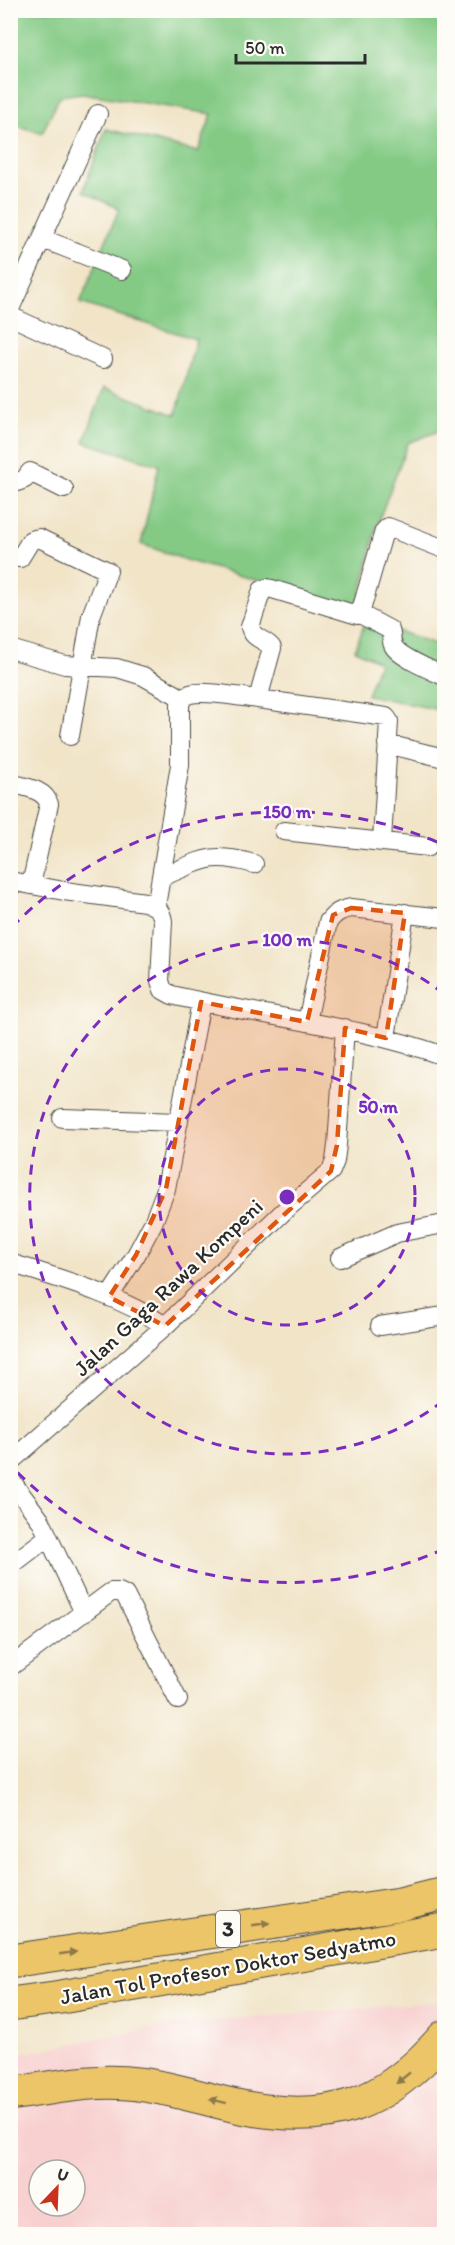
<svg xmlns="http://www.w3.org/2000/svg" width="455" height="2245" font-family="Itim,sans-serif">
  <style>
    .built { fill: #f7d0cf; fill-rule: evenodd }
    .green { fill: #84ca85; stroke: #587a58; stroke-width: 1.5 }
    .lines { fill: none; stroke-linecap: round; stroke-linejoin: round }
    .street-casing { stroke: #494742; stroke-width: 20 }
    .highway-casing { stroke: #494742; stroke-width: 35 }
    .street { stroke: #fff; stroke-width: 18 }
    .highway { stroke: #ecc569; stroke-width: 33 }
    .oneway { fill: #8c784a }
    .marked { fill: #df570e; fill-opacity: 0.2; stroke: #df570e; stroke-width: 4.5; stroke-dasharray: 12 8; stroke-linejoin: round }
    .ring { fill: none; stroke: #7b2cbf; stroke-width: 3; stroke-dasharray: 10 8 }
    .labels { text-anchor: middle; stroke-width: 4.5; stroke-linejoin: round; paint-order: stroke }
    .shield { fill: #fdfcf7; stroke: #6a6a68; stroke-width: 1.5 }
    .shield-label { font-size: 21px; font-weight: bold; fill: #2b2b2b }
    .street-label { font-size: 22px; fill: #2b2b2b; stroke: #fdfcf7 }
    .centre { fill: #7b2cbf; stroke: #fdfcf7; stroke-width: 3 }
    .ring-label { font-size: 18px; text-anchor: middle; font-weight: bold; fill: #7b2cbf; stroke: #fdfcf7; stroke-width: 4.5; stroke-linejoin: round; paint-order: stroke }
  </style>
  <rect width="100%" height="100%" fill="#fdfcf7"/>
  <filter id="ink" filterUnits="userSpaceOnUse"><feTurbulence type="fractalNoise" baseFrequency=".0167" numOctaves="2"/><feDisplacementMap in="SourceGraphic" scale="12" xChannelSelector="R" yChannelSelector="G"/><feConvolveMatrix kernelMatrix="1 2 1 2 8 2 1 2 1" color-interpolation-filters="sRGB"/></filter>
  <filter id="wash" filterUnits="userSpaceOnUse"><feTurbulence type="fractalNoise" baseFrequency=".008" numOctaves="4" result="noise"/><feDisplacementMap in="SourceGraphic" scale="24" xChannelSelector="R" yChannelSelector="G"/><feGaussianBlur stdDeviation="1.35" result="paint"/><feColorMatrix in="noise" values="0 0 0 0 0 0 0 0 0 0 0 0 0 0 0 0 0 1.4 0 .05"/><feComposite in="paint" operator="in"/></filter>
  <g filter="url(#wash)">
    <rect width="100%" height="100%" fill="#f1e4c7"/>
    <path class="built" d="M444 2001V2234H11V2055L174 2024ZM39 2170H75V2206H39Z"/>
    <path class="green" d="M11 11H444V429L408 443 377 525 357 609 189 561 141 544 159 465 84 442 104 388 176 415 196 339 80 303 119 209 83 191 106 129 198 152 212 114 82 93 60 96 42 133 14 125 11 132Z
      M366 620 444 647V711L367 695 379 662 355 650Z"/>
  </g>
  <g filter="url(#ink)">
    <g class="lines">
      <g class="street-casing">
        <path id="street" d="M43 239 122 270
          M10 309 98 114
          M10 316 103 359
          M10 480 15 483 25 479 30 472 64 489
          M10 557 20 558 31 540 39 538 108 571 91 616 70 736
          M360 614 390 630C392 635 391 641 393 645 397 656 433 671 444 676
          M10 649 65 665 117 668 143 676 182 698
          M258 699 386 717 389 721 382 841
          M387 744 444 758
          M10 783C24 787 45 789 49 804L31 885
          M284 831 428 847
          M161 877C202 861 208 851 254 864
          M10 881 64 891 145 902C156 906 161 909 163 921L160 981 163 990 172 995C263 1017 356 1025 444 1056
          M156 906 180 765V704C182 699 184 696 190 694 205 690 241 697 258 699L272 648C266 639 253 640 250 627L262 590 267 588 272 589 357 615 360 614 384 531 388 527 444 549
          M307 1022 328 922C335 913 340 910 351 908L444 918
          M386 1038 405 913
          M62 1118 179 1122
          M340 1258 397 1233 444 1224
          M10 1263C61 1279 121 1296 165 1326
          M109 1297 136 1255 153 1223 166 1189 201 1002
          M380 1326 444 1316
          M10 1462 165 1326 284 1211 331 1171 335 1161 337 1145 345 1028
          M10 1479 41 1521 84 1613
          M10 1566 48 1537
          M10 1667 111 1592H119L125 1595 178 1700"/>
      </g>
      <g class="highway-casing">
        <path id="highway" d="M10 1961 400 1904 444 1893
          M10 2004 61 1997 444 1930
          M10 2094C52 2088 96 2078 138 2084 173 2088 207 2100 241 2107 330 2125 385 2106 444 2037"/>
      </g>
      <use href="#street" class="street"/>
      <use href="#highway" class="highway"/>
    </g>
    <defs><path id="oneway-solid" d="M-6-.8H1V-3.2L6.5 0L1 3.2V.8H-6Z" transform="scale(1.5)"/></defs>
    <g class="oneway">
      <use href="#oneway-solid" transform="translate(261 1924) rotate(-8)"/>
      <use href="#oneway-solid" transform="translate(68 1953) rotate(-8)"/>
      <use href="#oneway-solid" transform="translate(403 2078) rotate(141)"/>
      <use href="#oneway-solid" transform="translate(218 2101) rotate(-166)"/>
    </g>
  </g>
  <path class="marked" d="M351 908 405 913 386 1038 345 1028 337 1145 331 1171 165 1326 109 1297 136 1255 166 1189 201 1002 307 1022 333 915Z"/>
  <g class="ring">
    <circle cx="287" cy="1197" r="128"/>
    <path d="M443 1401A257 257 0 1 1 443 993"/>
    <path d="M444 1549A385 385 0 0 1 12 1467M12 927A385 385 0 0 1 444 845"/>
  </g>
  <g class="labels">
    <rect class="shield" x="216" y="1911" width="24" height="36" rx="4.5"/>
    <g class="shield-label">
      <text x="228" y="1936">3</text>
    </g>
    <g class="street-label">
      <text transform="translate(168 1287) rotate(-43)" y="8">Jalan Gaga Rawa Kompeni</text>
      <text transform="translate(228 1967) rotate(-10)" y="8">Jalan Tol Profesor Doktor Sedyatmo</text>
    </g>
  </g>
  <circle cx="287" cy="1197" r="9" class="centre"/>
  <g class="ring-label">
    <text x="287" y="818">150 m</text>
    <text x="287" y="946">100 m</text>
    <text x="378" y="1113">50 m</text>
  </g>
  <rect width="455" height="2245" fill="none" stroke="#fdfcf7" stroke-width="36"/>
  <g transform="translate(57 2188) rotate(23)"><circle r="28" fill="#fdfcf7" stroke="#a9a8a5" stroke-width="1.5"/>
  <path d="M0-4.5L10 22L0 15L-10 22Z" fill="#c8321e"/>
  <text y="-9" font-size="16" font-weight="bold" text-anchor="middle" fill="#2b2b2b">U</text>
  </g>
  <path d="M236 54v9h129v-9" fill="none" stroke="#2b2b2b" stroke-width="3"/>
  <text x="245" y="54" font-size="18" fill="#2b2b2b" stroke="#fdfcf7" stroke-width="4.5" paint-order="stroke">50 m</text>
</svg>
